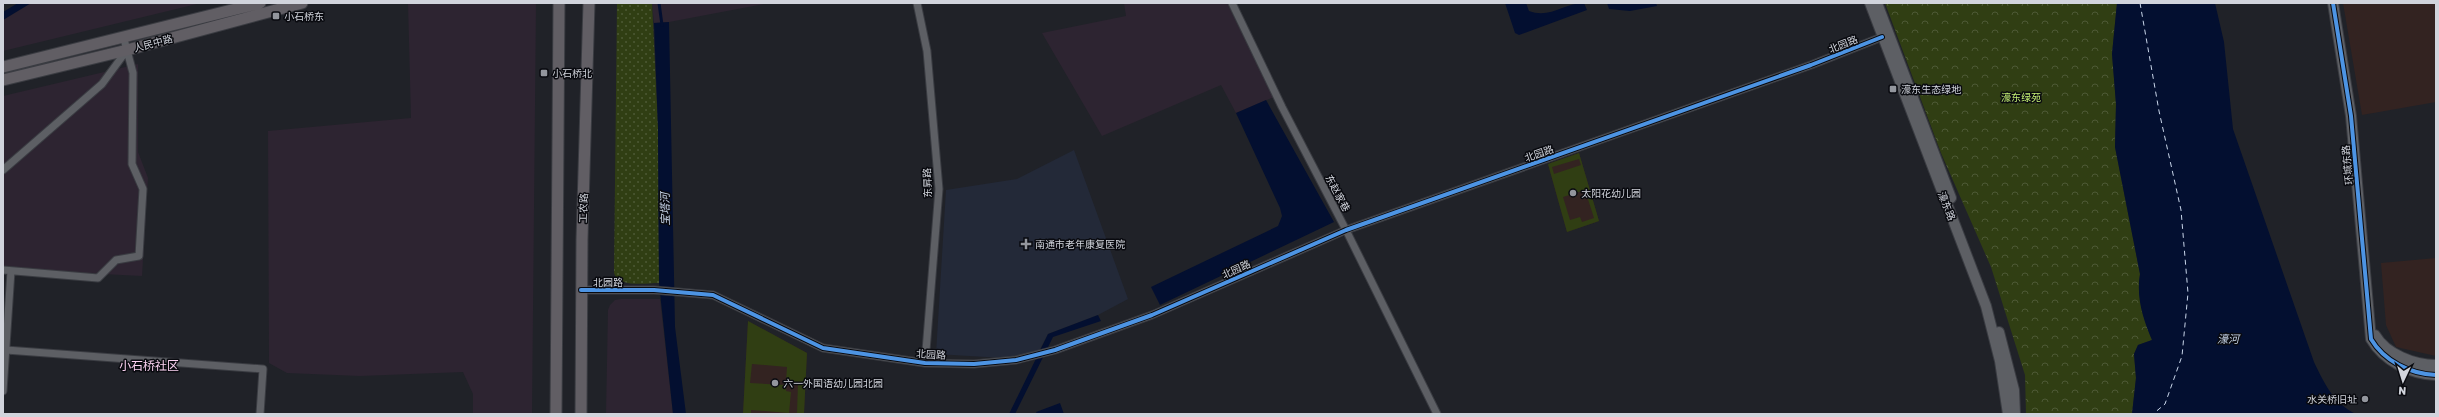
<svg xmlns="http://www.w3.org/2000/svg" width="2439" height="417" font-family="Rubik,'Noto Sans SC',sans-serif">
  <style>
    .commercial { fill: #2d2431 }
    .education { fill: #332321 }
    .built { fill: #232938 }
    .grass { fill: url(#grass-dots) }
    .park { fill: url(#park-crowns) }
    .pitch { fill: #303e13; fill-rule: evenodd }
    .water { fill: #030f30 }
    .lines { fill: none; stroke-linecap: round; stroke-linejoin: round }
    .stream { stroke: #030f30; stroke-width: 3 }
    .ferry { stroke: #c9d6ea; stroke-width: 1; stroke-dasharray: 5 4; stroke-linecap: butt }
    .street-casing { stroke: #3a3c42; stroke-width: 9 }
    .secondary-casing { stroke: #3a3c42; stroke-width: 12 }
    .primary-casing { stroke: #3a3c42; stroke-width: 13 }
    .street { stroke: #5d5f64; stroke-width: 7 }
    .secondary { stroke: #5d5f64; stroke-width: 10 }
    .primary { stroke: #615e64; stroke-width: 11 }
    .cycleway-casing { stroke: #090a0f; stroke-width: 6 }
    .cycleway { stroke: #4d94e3; stroke-width: 4 }
    .poi-dot { fill: #93969d; stroke: #090a0f; stroke-width: 1.5 }
    .labels { text-anchor: middle; stroke-width: 3; stroke-linejoin: round; paint-order: stroke }
    .poi-label { font-size: 10px; fill: #d1d4dc; stroke: #090a0f; text-anchor: start }
    .street-label { font-size: 10px; fill: #d1d4dc; stroke: #090a0f }
    .park-label { font-size: 10px; fill: #c5f074; stroke: #090a0f }
    .water-label { font-size: 11px; font-style: italic; fill: #c9d6ea; stroke: #090a0f }
    .quarter-label { font-size: 12px; fill: #fbd2f1; stroke: #090a0f }
  </style>
  <defs>
    <pattern id="grass-dots" width="8" height="8" patternUnits="userSpaceOnUse"><rect width="8" height="8" fill="#303e13"/><path d="M2 2h.1M6 6h.1" fill="none" stroke="#4d5935" stroke-width="1.8" stroke-linecap="round"/></pattern>
    <pattern id="park-crowns" width="20" height="18" patternUnits="userSpaceOnUse"><rect width="20" height="18" fill="#303e13"/><path d="M2 6a3 3 0 1 1 6 0M12 15a3 3 0 1 1 6 0" fill="none" stroke="#4d5935"/></pattern>
  </defs>
  <rect width="100%" height="100%" fill="#202228"/>
  <path class="commercial" d="M31 3H201L3 51V20Z
    M408 3H536L532 414H473V394L463 372 360 376 287 373 269 363 268 131 411 118Z
    M652 3H769L669 22 654 23Z
    M1124 3H1227L1274 97 1236 113 1221 85 1102 136 1042 33 1126 16Z
    M138 64V152L148 178 142 276 3 269V96Z
    M621 299H660L673 414H606L608 310 610 305 615 300Z"/>
  <path class="education" d="M2343 3H2436V102L2362 115Z
    M1579 153 1599 221 1567 232 1548 164Z
    M2436 258V356L2396 347 2386 325 2381 263Z
    M748 321 807 353 804 414H743Z"/>
  <path class="built" d="M1074 150 1128 299 1098 315 1048 334 1039 351 1003 358 936 354 946 190 1017 179Z"/>
  <path class="grass" d="M617 3H652L658 127 659 283C646 283 618 288 614 273Z"/>
  <path class="park" d="M1885 3H2117L2112 54 2116 104 2115 147 2140 274C2136 298 2144 319 2152 340L2138 345 2134 354 2136 378 2132 414H2026L2025 375 1991 267 1941 153Z"/>
  <path class="pitch" d="M1579 153 1599 221 1567 232 1548 164ZM1579 159 1581 165 1554 174 1552 167ZM1585 190 1594 218 1582 222 1580 217 1570 220 1563 197Z
    M748 321 807 353 804 414 797 413 798 383 786 382 787 367 752 364 750 383 786 385V391L791 392 789 413 751 410V414H743Z"/>
  <path class="water" d="M18 3H31L3 20V12Z
    M1505 3H1526L1529 11C1550 19 1564 3 1584 3L1587 10 1519 35 1515 33Z
    M1607 3H1656L1657 6 1630 11 1609 9Z
    M2117 3H2215L2224 42 2233 129 2314 362C2324 383 2334 404 2356 414H2132L2136 378 2134 354 2138 345 2152 340C2143 319 2136 297 2140 274L2115 147 2116 104 2112 54Z
    M669 22 675 327 686 414H673L659 283 658 127 654 23Z
    M1266 100 1334 222 1160 305 1151 287 1278 226 1282 216 1280 208 1236 113Z
    M1098 315 1101 321 1053 337 1015 414H1009L1048 334Z
    M1060 403 1064 414H1037L1036 412Z"/>
  <g class="lines">
    <path class="stream" d="M659 3 662 25"/>
    <path class="ferry" d="M2140 3 2159 111 2181 210 2188 293 2182 356 2165 404 2153 414"/>
    <g class="street-casing">
      <path id="street" d="M917 3 927 51 939 189 925 363
        M1232 3 1282 107 1346 230 1437 414
        M3 170 102 84 127 50
        M3 270 98 278 116 260 139 256 143 189 132 164 133 73 124 39
        M581 290H654L713 295 823 348 925 363 974 364 1016 360 1055 350 1152 315 1346 230 1811 65 1882 37
        M6 350 263 369 260 414
        M3 391 11 271"/>
    </g>
    <g class="secondary-casing">
      <path id="secondary" d="M1870 3 1986 306 2000 361 2008 414
        M1877 3 1951 198
        M2333 3 2351 116 2371 339C2384 361 2410 374 2436 375
        M1999 332 2014 390 2015 414
        M2375 335C2386 354 2414 365 2436 365"/>
    </g>
    <g class="primary-casing">
      <path id="primary" d="M3 67 260 3
        M3 80 127 50 302 3
        M556 414 559 3
        M581 414 582 239 589 3"/>
    </g>
    <use href="#street" class="street"/>
    <use href="#secondary" class="secondary"/>
    <use href="#primary" class="primary"/>
    <g class="cycleway-casing">
      <path id="cycleway" d="M2333 3 2351 116 2371 339C2384 361 2410 374 2436 375
        M581 290H654L713 295 823 348 925 363 974 364 1016 360 1055 350 1152 315 1346 230 1811 65 1882 37"/>
    </g>
    <use href="#cycleway" class="cycleway"/>
  </g>
  <g class="poi-dot">
    <rect x="272" y="12" width="8" height="8" rx="2"/>
    <rect x="540" y="69" width="8" height="8" rx="2"/>
    <rect x="1889" y="85" width="8" height="8" rx="2"/>
    <circle cx="1573" cy="193" r="4"/>
    <path d="M1024 238h4v4h4v4h-4v4h-4v-4h-4v-4h4z"/>
    <circle cx="775" cy="383" r="4"/>
    <circle cx="2365" cy="399" r="4"/>
  </g>
  <g class="labels">
    <g class="poi-label">
      <text x="284" y="20">小石桥东</text>
      <text x="552" y="77">小石桥北</text>
      <text x="1901" y="93">濠东生态绿地</text>
      <text x="1581" y="197">太阳花幼儿园</text>
      <text x="1035" y="248">南通市老年康复医院</text>
      <text x="783" y="387">六一外国语幼儿园北园</text>
      <text x="2357" y="403" text-anchor="end">水关桥旧址</text>
    </g>
    <g class="street-label">
      <text transform="translate(153 43) rotate(-15)" y="4">人民中路</text>
      <text transform="translate(1843 44) rotate(-22)" y="4">北园路</text>
      <text transform="translate(1539 153) rotate(-19)" y="4">北园路</text>
      <text transform="translate(2347 165) rotate(-95)" y="4">环城东路</text>
      <text transform="translate(927 183) rotate(-92)" y="4">东昇路</text>
      <text transform="translate(1338 193) rotate(62)" y="4">东赵家巷</text>
      <text transform="translate(1947 206) rotate(68)" y="4">濠东路</text>
      <text transform="translate(583 208) rotate(-88)" y="4">工农路</text>
      <text transform="translate(1236 269) rotate(-24)" y="4">北园路</text>
      <text x="608" y="286">北园路</text>
      <text transform="translate(931 354) rotate(4)" y="4">北园路</text>
    </g>
    <g class="park-label">
      <text x="2021" y="101">濠东绿苑</text>
    </g>
    <g class="water-label">
      <text transform="translate(665 209) rotate(-91)" y="4">宝塔河</text>
      <text x="2228" y="343">濠河</text>
    </g>
    <g class="quarter-label">
      <text x="149" y="370">小石桥社区</text>
    </g>
  </g>
  <rect width="2439" height="417" fill="none" stroke="#d1d4dc" stroke-width="8"/>
  <g transform="translate(2403 381) rotate(184)" stroke="#090a0f" stroke-width="3" paint-order="stroke">
  <path d="M0-3L7 15L0 10L-7 15Z" fill="#d1d4dc"/>
  <text y="-6" font-size="11" font-weight="bold" text-anchor="middle" fill="#d1d4dc">N</text>
  </g>
</svg>
